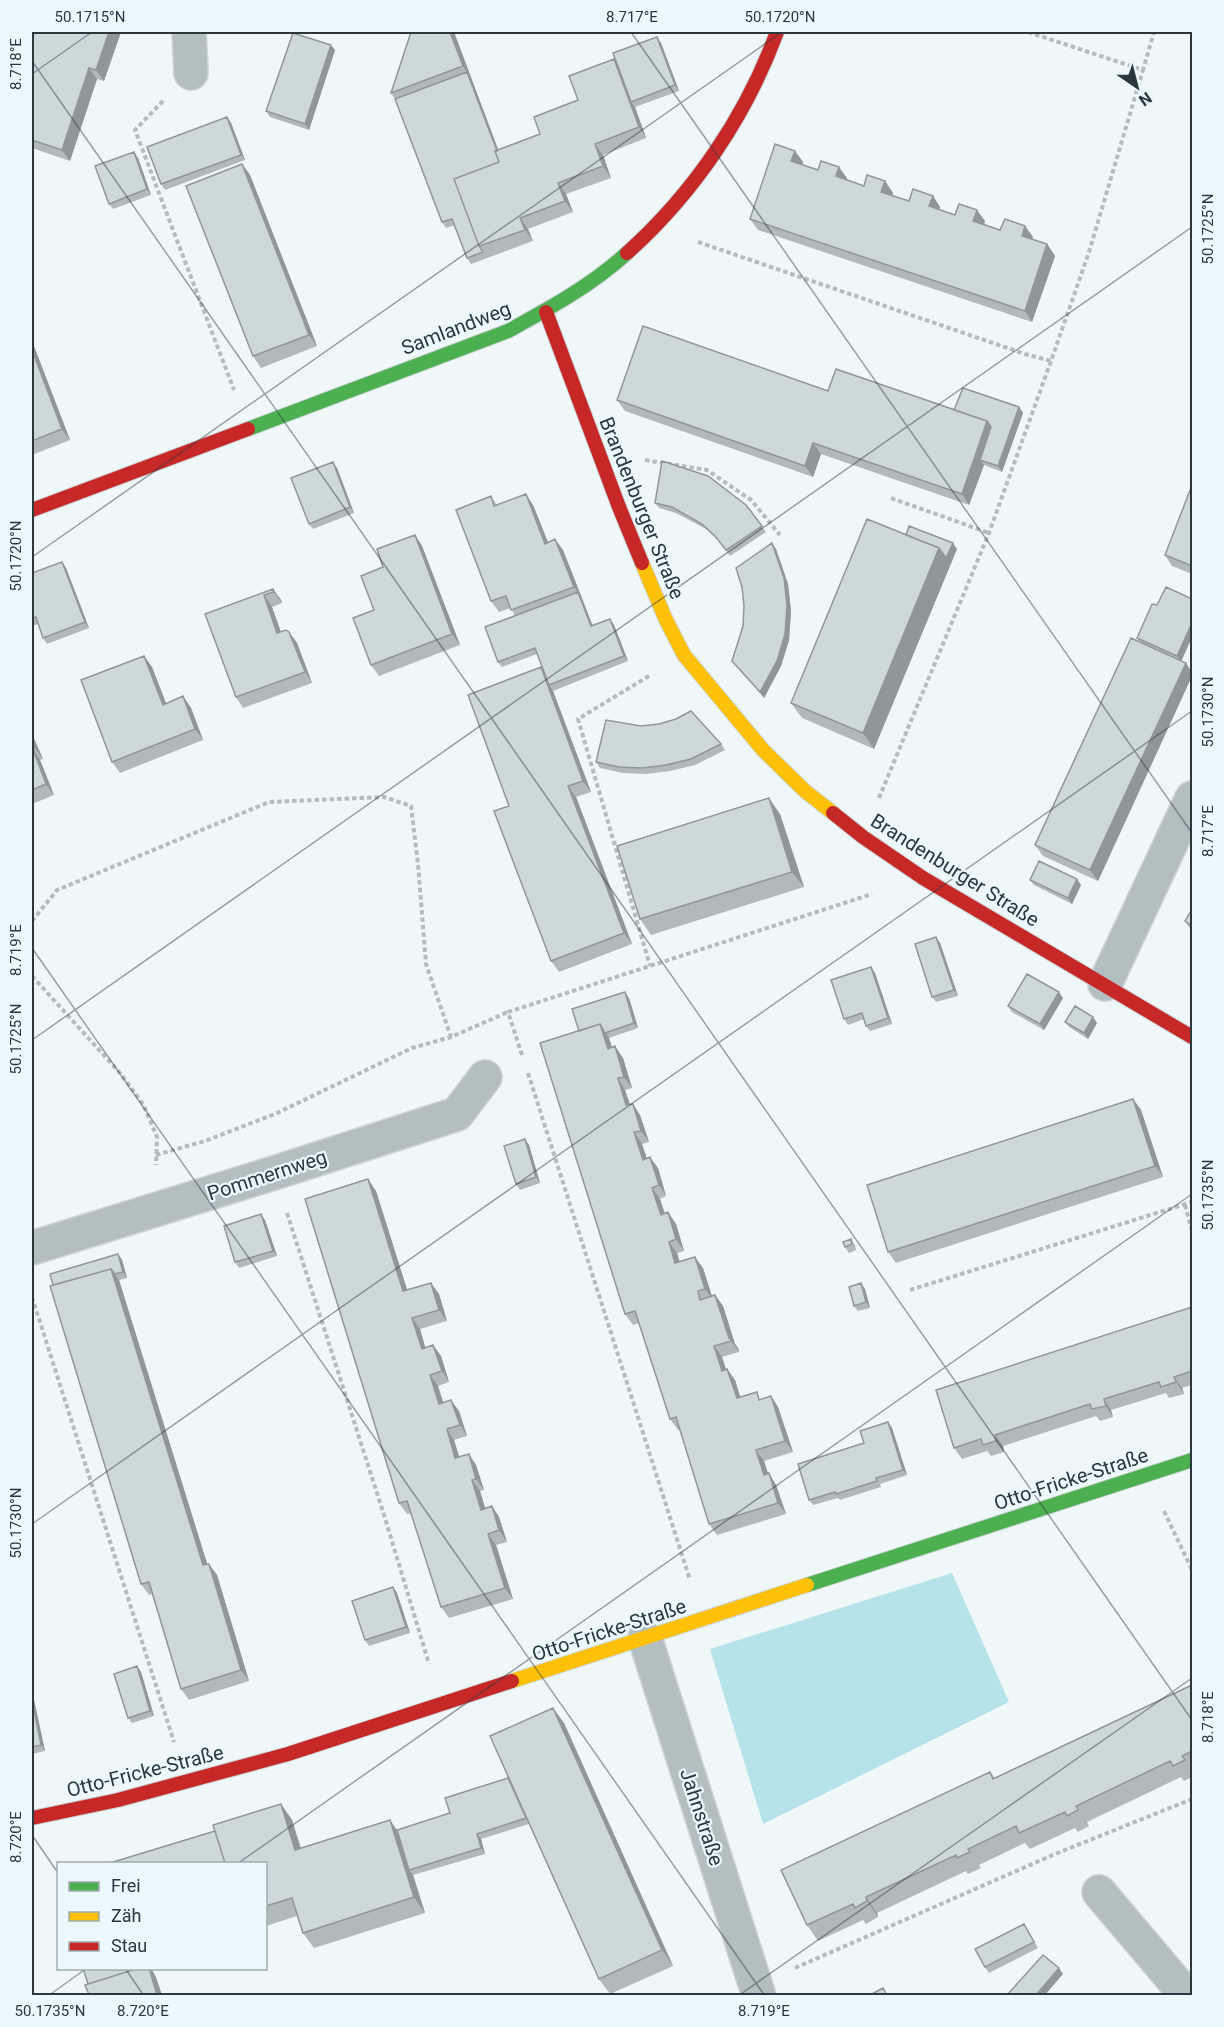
<svg xmlns="http://www.w3.org/2000/svg" width="1224" height="2027" font-family="Roboto,sans-serif">
  <style>
    .green { fill: #b6e2ea }
    .lines { fill: none; stroke-linecap: round; stroke-linejoin: round }
    .street-casing { stroke: #ccd4d6; stroke-width: 36 }
    .fast-casing { stroke: #ccd4d6; stroke-width: 16 }
    .slow-casing { stroke: #ccd4d6; stroke-width: 16 }
    .jam-casing { stroke: #ccd4d6; stroke-width: 16 }
    .path { stroke: #b3bcbe; stroke-width: 4; stroke-dasharray: 4.5 3; stroke-linecap: butt }
    .street { stroke: #b3bec0; stroke-width: 33 }
    .fast { stroke: #4caf50; stroke-width: 14 }
    .slow { stroke: #ffc107; stroke-width: 14 }
    .jam { stroke: #c62828; stroke-width: 14 }
    .wall { fill: #b0babb }
    .shaded-wall { fill: #909799 }
    .building { fill: #cdd8da; stroke: #909799; stroke-width: 1.5 }
    .ticks { fill: none; stroke: #2a383b; stroke-width: 1.5; stroke-opacity: 0.45 }
    .labels { text-anchor: middle; stroke-width: 4.5; stroke-linejoin: round; paint-order: stroke }
    .street-label { font-size: 20px; fill: #2a383b; stroke: #ebf9fd }
    .neatline { fill: none; stroke: #2a383b; stroke-width: 2 }
    .ticks-label { font-size: 15px; text-anchor: middle; fill: #2a383b }
  </style>
  <rect width="100%" height="100%" fill="#eff7f9"/>
  <path class="green" d="M952 1573 1009 1702 763 1824 710 1649Z"/>
  <g class="lines">
    <g class="street-casing">
      <path id="street" d="M189 32 191 73
        M1105 984 1192 798
        M32 1248 274 1173 457 1114 485 1077
        M645 1638 759 1996
        M1099 1892 1187 1996"/>
    </g>
    <g class="fast-casing">
      <path id="fast" d="M248 429 508 331C550 308 592 285 627 253
        M807 1585 1192 1460"/>
    </g>
    <g class="slow-casing">
      <path id="slow" d="M642 563 666 620 684 655 763 750 805 791 833 813
        M512 1681 807 1585"/>
    </g>
    <g class="jam-casing">
      <path id="jam" d="M627 253C694 193 746 116 777 32
        M546 312 619 507 642 563
        M32 510 248 429
        M833 813 863 837 923 878 1192 1037
        M32 1818 118 1800 288 1754 512 1681"/>
    </g>
    <path class="path" d="M1028 32 1143 70 1154 32
      M163 101 135 130 234 390
      M698 242 1025 354 1051 361 1089 252 1143 70
      M645 460 707 470 751 500 780 535
      M891 498 989 533
      M649 676 578 719 650 966
      M879 798 989 533 1051 361
      M32 921 57 890 269 802 384 797 411 806 418 864 426 964 451 1037 508 1012
      M32 976 120 1073 143 1104 157 1137 156 1165
      M522 1055 508 1012 872 894
      M528 1073 690 1580
      M156 1155 205 1141 275 1114 412 1048 451 1037
      M1185 1205 1192 1231
      M287 1213 385 1518 429 1664
      M910 1290 1192 1202
      M32 1297 174 1742
      M1164 1511 1192 1570
      M795 1968 1055 1854 1192 1799"/>
    <use href="#street" class="street"/>
    <use href="#fast" class="fast"/>
    <use href="#slow" class="slow"/>
    <use href="#jam" class="jam"/>
  </g>
  <path class="wall" d="M32 32H121L104 81 97 79 70 161 32 148Z
    M411 32H454L498 150 540 134 578 100 614 59 617 65 657 37 661 43 679 91 635 107 646 138 603 155 611 178 566 194 573 212 528 229 533 241 471 264 467 258 455 225 446 228 442 222 395 99 391 93Z
    M335 50 309 130 270 117 266 111Z
    M227 117 231 123 245 160 165 190 161 184Z
    M795 151 803 162 802 165 847 178V180L864 186 885 181 893 193 892 195 909 201 933 196 940 207 939 210 955 215 985 221 984 225 1000 230 1025 226 1033 237 1032 239 1047 244 1055 256 1032 322 758 230 750 219Z
    M138 158 151 195 113 209 109 204Z
    M242 164 250 175 317 346 261 368 253 356Z
    M32 341 70 440 32 455Z
    M828 391 954 410 1019 407 1023 413 1002 472 984 465 969 505 821 454 813 477 625 411 617 400Z
    M337 468 354 513 313 529 309 524Z
    M1192 485V574L1172 566 1165 555Z
    M491 496 497 505H533L548 542 563 550 592 625 610 619 614 625 628 661 553 691 591 792 576 797 632 944 559 972 551 961 509 806 541 667 544 671 537 654 502 667 498 662 515 616 511 608 499 612 491 601Z
    M655 503 746 505 766 532 730 556 719 541 706 529 676 513 659 508Z
    M415 535 422 546 460 645 379 676 371 665 383 567Z
    M906 535 957 549 874 749 802 718 791 703Z
    M776 549 788 584 791 611 789 640 781 666 764 698 732 661Z
    M62 562 66 568 89 628 47 644 43 638 38 624 32 626V573Z
    M273 589 281 600 282 603 272 607 281 632H289L297 643 312 683 243 708 236 697 205 614Z
    M1192 599V637L1181 661 1186 663 1192 673V676L1098 881 1043 856 1035 845 1140 642 1137 638 1157 605Z
    M144 656 152 667 166 704 183 696 191 708 203 740 120 773 112 762Z
    M32 734 43 759 40 760 54 795 32 804Z
    M721 744 725 750 695 765 670 771 646 774 623 773 600 768 596 762Z
    M780 814 804 887 651 935 640 919Z
    M1030 880 1081 885 1072 904 1034 885Z
    M1192 909V932L1185 921Z
    M940 943 958 996 936 1002 932 997Z
    M871 967 875 973 892 1024 870 1031 866 1026 864 1019 848 1025 844 1019Z
    M629 998 638 1028 609 1038 612 1048 623 1058 632 1088 625 1090 630 1104 640 1115 649 1142 642 1144 647 1159 658 1168 666 1196 660 1199 665 1213 676 1224 684 1251 677 1253 680 1262 703 1268 712 1296 715 1295 723 1306 735 1344 738 1348 739 1352 722 1357 726 1369H727L735 1380 740 1397 762 1399 771 1396 778 1407 793 1452 764 1461 768 1474 776 1485 786 1514 717 1535 709 1524 680 1430H678L670 1419 639 1323 633 1325 625 1314 579 1031Z
    M1063 998 1044 1030 1012 1012 1008 1006Z
    M1065 1022 1097 1023 1088 1039 1069 1027Z
    M1133 1099 1141 1110 1163 1177 896 1263 888 1252Z
    M529 1145 540 1183 520 1190 516 1184Z
    M376 1191 407 1290 439 1294 447 1321 420 1329 425 1348 433 1345 441 1356 449 1382 438 1386 443 1402 459 1411 467 1436 454 1440 459 1457 476 1465 484 1490 480 1491 485 1508 492 1506 499 1517 507 1542 496 1545 513 1599 449 1618 441 1607 411 1513 407 1514 399 1503Z
    M265 1220 277 1256 239 1268 235 1262Z
    M851 1239 855 1245 856 1250 849 1253 845 1247Z
    M118 1254 122 1260 127 1278 119 1280 207 1564 217 1575 249 1681 189 1700 181 1689 152 1594 149 1595 141 1584 53 1285Z
    M865 1289 870 1308 858 1311 854 1306Z
    M1192 1307V1385L1182 1388 1184 1394 1169 1398 1166 1393 1111 1410 1113 1417 1100 1421 1096 1416 1003 1446 1004 1452 991 1456 987 1451 962 1459 954 1448Z
    M892 1428 907 1475 880 1484 881 1487 840 1500 838 1498 813 1505 809 1500 864 1443Z
    M393 1587 397 1593 410 1633 369 1646 365 1640Z
    M137 1666 141 1672 154 1716 132 1723 128 1718Z
    M1192 1685V1777L1184 1781 1181 1777 1087 1822 1089 1826 1078 1832 1075 1828 1030 1849 1025 1843 979 1865 981 1868 968 1874 966 1871 877 1913 878 1917 866 1924 863 1920 818 1941 807 1925 990 1772 995 1778Z
    M32 1690 45 1751 32 1754Z
    M564 1723 673 1966 610 1994 599 1979 529 1824 481 1839 485 1854 413 1875 425 1913 314 1948 303 1933 297 1916 266 1926V1863L215 1831 281 1804 292 1820 301 1848 397 1830 450 1813 508 1778Z
    M1024 1924 1038 1948 989 1973 985 1967Z"/>
  <path class="shaded-wall" d="M109 32H121L104 81 96 70Z
    M450 32H454L507 173 503 167 467 72 463 66Z
    M657 37 661 43 679 91 675 85Z
    M331 45 335 50 309 130 305 124Z
    M614 59 621 71 631 102 635 107 646 138 639 127Z
    M89 68 97 79 70 161 62 150Z
    M227 117 231 123 245 160 241 155Z
    M595 144 603 155 611 178 603 166Z
    M795 151 803 162 799 172 791 161Z
    M134 152 138 158 151 195 147 189Z
    M242 164 250 175 317 346 309 335Z
    M839 167 847 178 844 188 836 176Z
    M885 181 893 193 889 203 881 192Z
    M558 183 566 194 573 212 565 201Z
    M933 196 940 207 936 217 929 206Z
    M977 210 985 221 981 232 973 221Z
    M520 218 528 229 533 241 525 230Z
    M1025 226 1033 237 1029 247 1022 236Z
    M1047 244 1055 256 1032 322 1025 311Z
    M32 341 70 440 62 429 32 350Z
    M1019 407 1023 413 1002 472 998 466Z
    M987 421 995 432 980 460 984 465 969 505 962 494Z
    M813 443 821 454 813 477 805 466Z
    M333 462 337 468 354 513 350 507Z
    M526 494 533 505 553 555 545 544Z
    M415 535 422 546 460 645 452 634Z
    M555 539 563 550 582 598 574 587Z
    M772 543 776 549 788 584 791 611 789 640 781 666 764 698 760 692Z
    M953 543 957 549 874 749 863 733 939 548Z
    M62 562 66 568 89 628 85 622Z
    M273 589 281 600 282 603 274 592Z
    M578 592 582 598 595 632 591 626Z
    M264 595 272 607 285 644 277 633Z
    M610 619 614 625 628 661 624 656Z
    M1192 623V637L1181 662 1177 656Z
    M289 632 297 643 312 683 305 672Z
    M144 656 152 667 171 716 163 705Z
    M1186 663 1192 673V676L1098 881 1090 870Z
    M541 667 549 678V685L553 691 591 792 583 781Z
    M183 696 191 708 203 740 195 729Z
    M32 734 43 759 35 748 32 740Z
    M33 749 40 760 54 795 46 784Z
    M568 786 576 797 632 944 624 933Z
    M769 798 780 814 804 887 792 872Z
    M1077 879 1081 885 1072 904 1068 898Z
    M936 937 940 943 958 996 954 990Z
    M871 967 875 973 892 1024 888 1018Z
    M625 992 629 998 638 1028 634 1023Z
    M1059 992 1063 998 1044 1030 1040 1024Z
    M1093 1017 1097 1023 1088 1039 1084 1033Z
    M600 1024 609 1038 616 1060 608 1049Z
    M615 1046 623 1058 632 1088 624 1077Z
    M618 1078 625 1090 634 1117 626 1105Z
    M1133 1099 1141 1110 1163 1177 1155 1166Z
    M633 1104 640 1115 649 1142 641 1131Z
    M634 1132 642 1144 651 1171 643 1160Z
    M525 1139 529 1145 540 1183 536 1177Z
    M650 1157 658 1168 666 1196 659 1185Z
    M368 1179 376 1191 411 1302 403 1291Z
    M652 1188 660 1199 668 1226 661 1215Z
    M668 1212 676 1224 684 1251 676 1239Z
    M261 1214 265 1220 277 1256 273 1251Z
    M669 1242 677 1253 683 1274 675 1263Z
    M118 1254 122 1260 127 1278 123 1272Z
    M695 1257 703 1268 713 1300 705 1289Z
    M111 1269 119 1280 211 1576 203 1565Z
    M431 1283 439 1294 447 1321 439 1310Z
    M861 1283 865 1289 870 1308 866 1302Z
    M715 1295 723 1306 735 1344 738 1348 739 1352 729 1338Z
    M412 1318 420 1329 429 1360 422 1349Z
    M433 1345 441 1356 449 1382 442 1371Z
    M714 1346 722 1357 730 1382 722 1371Z
    M727 1369 735 1380 744 1409 737 1398Z
    M430 1375 438 1386 447 1415 439 1404Z
    M1174 1377 1182 1388 1184 1394 1176 1382Z
    M771 1396 778 1407 793 1452 785 1441Z
    M1104 1399 1111 1410 1113 1417 1106 1406Z
    M451 1400 459 1411 467 1436 460 1425Z
    M888 1422 892 1428 907 1475 903 1470Z
    M447 1429 454 1440 463 1469 455 1458Z
    M995 1435 1003 1446 1004 1452 996 1441Z
    M756 1450 764 1461 772 1486 764 1475Z
    M469 1454 476 1465 484 1490 476 1479Z
    M769 1473 776 1485 786 1514 778 1503Z
    M472 1480 480 1491 489 1521 481 1510Z
    M492 1506 499 1517 507 1542 499 1530Z
    M488 1534 496 1545 513 1599 505 1588Z
    M209 1564 217 1575 249 1681 241 1670Z
    M393 1587 397 1593 410 1633 406 1627Z
    M137 1666 141 1672 154 1716 150 1711Z
    M32 1690V1691L45 1751 41 1745 32 1700Z
    M553 1708 564 1723 673 1966 662 1950Z
    M281 1804 292 1820 306 1866 295 1850Z
    M390 1820 401 1836 409 1870 413 1875 425 1913 414 1897Z
    M477 1834 481 1839 485 1854 481 1848Z
    M866 1897 877 1913 878 1917 867 1901Z
    M148 1968H151L156 1977 162 1995H157Z
    M1059 1968 1063 1974 1045 1995H1036Z"/>
  <path class="building" d="M32 32H109L96 70 89 68 62 150 32 140Z
    M411 32H450L463 66 391 93Z
    M293 33 331 45 305 124 266 111Z
    M657 37 675 85 631 102 613 53Z
    M614 59 639 127 595 144 603 166 558 183 565 201 520 218 525 230 479 246 454 179 499 162 495 151 540 134 534 117 578 100 569 76Z
    M467 72 497 151H495L499 162 454 179 479 246 483 252 467 258 452 219 442 222 395 99Z
    M227 117 241 155 161 184 147 147Z
    M775 144 795 151 791 161 818 170 821 161 839 167 836 176 864 186 867 175 885 181 881 192 909 201 913 189 933 196 929 206 955 215 959 204 977 210 973 221 1000 230 1005 219 1025 226 1022 236 1047 244 1025 311 750 219Z
    M134 152 147 189 109 204 95 166Z
    M242 164 309 335 253 356 186 186Z
    M643 326 828 391 836 369 987 421 962 494 813 443 805 466 617 400Z
    M32 350 62 429 32 441Z
    M963 388 1019 407 998 466 980 460 991 427 987 421 954 410Z
    M662 461 708 476 746 505 762 526 726 550 715 536 702 524 672 507 655 503Z
    M333 462 350 507 309 524 291 478Z
    M1192 485V566L1165 555Z
    M526 494 545 544 555 539 574 587 511 610 506 596 491 601 456 510 491 496 494 506Z
    M867 519 939 548 863 733 791 703Z
    M909 526 953 543 946 558 939 548 906 535Z
    M415 535 452 634 371 665 353 618 374 610 361 576 383 567 377 549Z
    M772 543 784 578 787 605 785 634 777 661 760 692 732 661 743 626 744 606 742 587 736 568Z
    M62 562 85 622 43 638 36 617 32 619V573Z
    M1166 587 1192 599V623L1177 656 1137 638 1152 604 1157 605Z
    M273 589 274 592 264 595 277 633 286 630 289 632 305 672 236 697 205 614Z
    M578 592 591 626 610 619 624 656 549 685 535 648 498 662 485 627Z
    M1131 638 1186 663 1090 870 1035 845Z
    M144 656 163 705 183 696 195 729 112 762 81 680Z
    M541 667 583 781 568 786 624 933 551 961 494 811 509 806 468 695Z
    M691 711 721 744 691 759 666 765 642 768 619 767 596 762 606 720 641 726 659 724 676 719Z
    M32 740 35 748 33 749 46 784 32 790Z
    M769 798 792 872 640 919 617 846Z
    M1039 861 1077 879 1068 898 1030 880Z
    M1192 909V926L1185 921Z
    M936 937 954 990 932 997 915 944Z
    M871 967 888 1018 866 1026 862 1013 844 1019 831 980Z
    M1027 974 1059 992 1040 1024 1008 1006Z
    M625 992 634 1023 605 1033 600 1024 579 1031 572 1009Z
    M1075 1006 1093 1017 1084 1033 1065 1022Z
    M600 1024 608 1049 615 1046 624 1077 618 1078 626 1105 633 1104 641 1131 634 1132 643 1160 650 1157 659 1185 652 1188 661 1215 668 1212 676 1239 669 1242 675 1263 695 1257 705 1289 698 1291 700 1300 715 1295 729 1338 730 1337 731 1341 714 1346 722 1371 727 1369 737 1398 757 1392 759 1400 771 1396 785 1441 756 1450 764 1475 769 1473 778 1503 709 1524 676 1417 670 1419 635 1311 625 1314 540 1043Z
    M1133 1099 1155 1166 888 1252 867 1185Z
    M525 1139 536 1177 516 1184 504 1146Z
    M368 1179 403 1291 431 1283 439 1310 412 1318 422 1349 433 1345 442 1371 430 1375 439 1404 451 1400 460 1425 447 1429 455 1458 469 1454 476 1479 472 1480 481 1510 492 1506 499 1530 488 1534 505 1588 441 1607 407 1501 399 1503 305 1199Z
    M261 1214 273 1251 235 1262 224 1226Z
    M851 1239 852 1244 845 1247 843 1242Z
    M118 1254 123 1272 115 1274 111 1269 53 1285 50 1274Z
    M111 1269 203 1565 209 1564 241 1670 181 1689 149 1582 141 1584 50 1286Z
    M861 1283 866 1302 854 1306 849 1287Z
    M1192 1307V1371L1174 1377 1176 1382 1161 1387 1159 1382 1104 1399 1106 1406 1092 1409 1090 1404 995 1435 996 1441 983 1445 981 1439 954 1448 936 1390Z
    M888 1422 903 1470 876 1478 877 1481 836 1494 835 1492 809 1500 798 1464 864 1443 860 1431Z
    M393 1587 406 1627 365 1640 352 1601Z
    M137 1666 150 1711 128 1718 114 1674Z
    M1192 1685V1751L1182 1756 1185 1760 1173 1766 1170 1761 1076 1806 1078 1810 1067 1816 1065 1812 1019 1833 1016 1826 968 1849 970 1852 957 1858 956 1855 866 1897 867 1901 855 1908 853 1904 807 1925 781 1870 990 1772 993 1779Z
    M32 1700 41 1745 32 1747Z
    M553 1708 662 1950 599 1979 490 1736Z
    M508 1778 526 1818 477 1834 481 1848 409 1870 397 1830 450 1813 445 1798Z
    M281 1804 295 1850 390 1820 414 1897 303 1933 292 1898 266 1906V1863H225L213 1825Z
    M215 1831 225 1863H110Z
    M1024 1924 1034 1942 985 1967 975 1949Z
    M1043 1955 1059 1968 1036 1995H1007Z
    M83 1968H139L88 1984Z
    M139 1968H149L157 1995H89L85 1985Z
    M883 1988 887 1995H870Z"/>
  <path class="ticks" d="M631 32 1192 833M32 61 1192 1720M32 74 92 32M32 557 782 32M32 948 765 1996M32 1040 1192 227M32 1524 1192 711M32 1835 58 1873M237 1864 1192 1194M125 1968 144 1996M48 1996 87 1968M738 1996 1192 1678"/>
  <g class="labels">
    <g class="street-label">
      <text transform="translate(456 328) rotate(-21)" y="7">Samlandweg</text>
      <text transform="translate(642 508) rotate(68)" y="7">Brandenburger Straße</text>
      <text transform="translate(955 870) rotate(32)" y="7">Brandenburger Straße</text>
      <text transform="translate(267 1175) rotate(-18)" y="7">Pommernweg</text>
      <text transform="translate(1071 1479) rotate(-18)" y="7">Otto-Fricke-Straße</text>
      <text transform="translate(609 1630) rotate(-18)" y="7">Otto-Fricke-Straße</text>
      <text transform="translate(145 1771) rotate(-14)" y="7">Otto-Fricke-Straße</text>
      <text transform="translate(702 1817) rotate(72)" y="7">Jahnstraße</text>
    </g>
  </g>
  <rect width="1224" height="2027" fill="none" stroke="#ebf9fd" stroke-width="66"/>
  <rect x="57" y="1862" width="210" height="108" fill="#ebf9fd" stroke="#9eacaf" stroke-width="1.5"/>
  <rect x="69" y="1882" width="30" height="9" fill="#4caf50" stroke="#9eacaf" stroke-width="1.5"/>
  <text x="111" y="1892" font-size="18" fill="#2a383b">Frei</text>
  <rect x="69" y="1912" width="30" height="9" fill="#ffc107" stroke="#9eacaf" stroke-width="1.5"/>
  <text x="111" y="1922" font-size="18" fill="#2a383b">Zäh</text>
  <rect x="69" y="1942" width="30" height="9" fill="#c62828" stroke="#9eacaf" stroke-width="1.5"/>
  <text x="111" y="1952" font-size="18" fill="#2a383b">Stau</text>
  <g transform="translate(1137 87) rotate(145)" stroke="#ebf9fd" stroke-width="4.5" paint-order="stroke">
  <path d="M0-4.5L10 22L0 15L-10 22Z" fill="#2a383b"/>
  <text y="-9" font-size="16" font-weight="bold" text-anchor="middle" fill="#2a383b">N</text>
  </g>
  <rect x="33" y="33" width="1158" height="1961" class="neatline"/>
  <g class="ticks-label">
    <text x="90" y="22">50.1715°N</text>
    <text x="632" y="22">8.717°E</text>
    <text x="780" y="22">50.1720°N</text>
    <text transform="translate(16 64) rotate(-90)" y="5">8.718°E</text>
    <text transform="translate(1208 229) rotate(-90)" y="5">50.1725°N</text>
    <text transform="translate(16 556) rotate(-90)" y="5">50.1720°N</text>
    <text transform="translate(1208 712) rotate(-90)" y="5">50.1730°N</text>
    <text transform="translate(1208 831) rotate(-90)" y="5">8.717°E</text>
    <text transform="translate(16 950) rotate(-90)" y="5">8.719°E</text>
    <text transform="translate(16 1039) rotate(-90)" y="5">50.1725°N</text>
    <text transform="translate(1208 1195) rotate(-90)" y="5">50.1735°N</text>
    <text transform="translate(16 1523) rotate(-90)" y="5">50.1730°N</text>
    <text transform="translate(1208 1717) rotate(-90)" y="5">8.718°E</text>
    <text transform="translate(16 1837) rotate(-90)" y="5">8.720°E</text>
    <text x="50" y="2016">50.1735°N</text>
    <text x="143" y="2016">8.720°E</text>
    <text x="764" y="2016">8.719°E</text>
  </g>
</svg>
